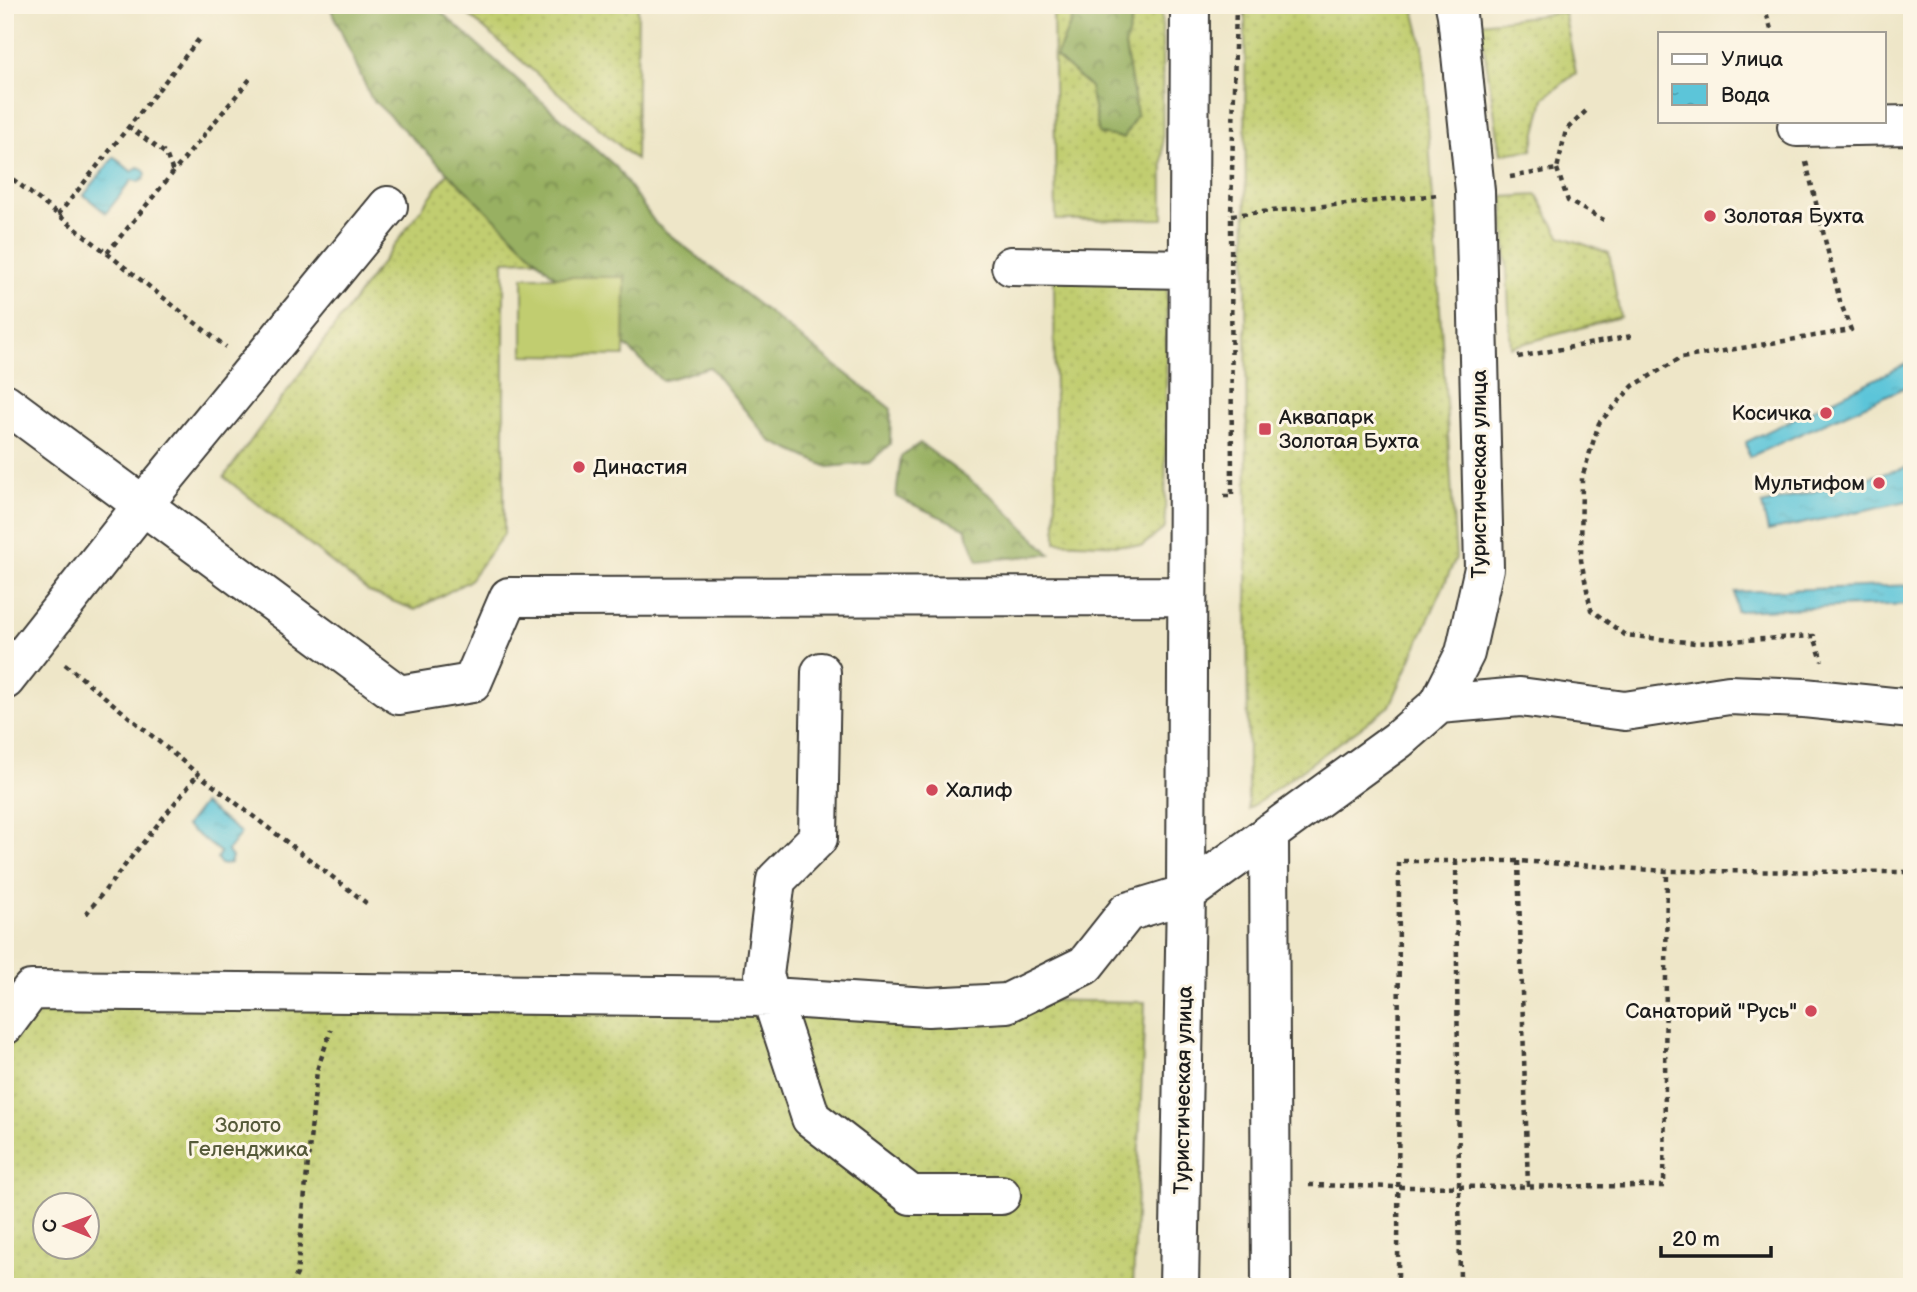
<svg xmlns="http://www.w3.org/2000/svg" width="1917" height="1292" font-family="'Balsamiq Sans',sans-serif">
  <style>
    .grass { fill: url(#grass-dots); stroke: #6e7446; stroke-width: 2; fill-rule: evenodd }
    .forest { fill: url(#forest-crowns); stroke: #5a663f; stroke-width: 2 }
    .pitch { fill: #c1cd6f; stroke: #6e7446; stroke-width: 2 }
    .water { fill: url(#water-ripples); stroke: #3c707a; stroke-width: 2 }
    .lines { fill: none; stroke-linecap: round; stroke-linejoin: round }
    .minor-casing { stroke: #3c3a36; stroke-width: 42 }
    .path { stroke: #3c3a36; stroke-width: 4.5; stroke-dasharray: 5 5; stroke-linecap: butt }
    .minor { stroke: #fff; stroke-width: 38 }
    .poi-dot { fill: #d1495b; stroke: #fcf5e5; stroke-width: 2.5 }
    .labels { text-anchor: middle; stroke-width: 6; stroke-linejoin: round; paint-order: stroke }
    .poi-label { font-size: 21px; fill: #1c1c1c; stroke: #fcf5e5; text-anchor: start }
    .street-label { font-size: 21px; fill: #1c1c1c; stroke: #fcf5e5 }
    .park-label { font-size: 21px; fill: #565a39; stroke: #fcf5e5 }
  </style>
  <defs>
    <pattern id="grass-dots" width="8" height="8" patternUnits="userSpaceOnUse" patternTransform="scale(1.75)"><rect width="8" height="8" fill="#c1cd6f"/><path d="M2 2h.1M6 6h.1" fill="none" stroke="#a5af60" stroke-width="1.8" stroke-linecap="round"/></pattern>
    <pattern id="forest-crowns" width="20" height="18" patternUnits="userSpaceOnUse" patternTransform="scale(1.75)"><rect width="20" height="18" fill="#98b062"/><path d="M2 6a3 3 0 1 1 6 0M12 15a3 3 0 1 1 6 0" fill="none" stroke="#7b8e50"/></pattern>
    <pattern id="water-ripples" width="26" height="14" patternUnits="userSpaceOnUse" patternTransform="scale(1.75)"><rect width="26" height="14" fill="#5cc5d9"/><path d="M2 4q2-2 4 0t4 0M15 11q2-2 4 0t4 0" fill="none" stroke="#4fa9ba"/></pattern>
  </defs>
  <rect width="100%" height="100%" fill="#fcf5e5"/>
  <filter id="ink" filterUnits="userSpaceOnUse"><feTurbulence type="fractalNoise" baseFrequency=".0143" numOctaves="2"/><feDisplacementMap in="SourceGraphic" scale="14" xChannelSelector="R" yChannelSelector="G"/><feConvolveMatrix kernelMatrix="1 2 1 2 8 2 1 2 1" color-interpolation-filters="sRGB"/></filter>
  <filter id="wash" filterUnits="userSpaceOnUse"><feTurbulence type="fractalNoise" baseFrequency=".00686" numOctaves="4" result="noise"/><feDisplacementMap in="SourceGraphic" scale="28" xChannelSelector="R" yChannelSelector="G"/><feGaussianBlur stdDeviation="1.57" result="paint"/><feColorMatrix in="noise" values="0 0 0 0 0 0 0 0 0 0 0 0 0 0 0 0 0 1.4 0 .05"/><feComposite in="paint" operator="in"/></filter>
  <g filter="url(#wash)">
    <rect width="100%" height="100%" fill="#eee6c8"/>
    <path class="grass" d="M457 5H638L636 160Z
      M1053 5H1162L1163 219 1056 220Z
      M1245 5H1413L1423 46 1456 558 1390 706 1248 809Z
      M1564 12 1576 73 1544 98 1532 150 1501 154 1480 23Z
      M458 159 576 258 504 261V534L469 581 415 610 369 592 224 477Z
      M1537 195 1560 236 1609 253 1620 317 1511 347 1503 197Z
      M1054 277 1167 282 1165 528 1142 546 1056 542Z
      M5 982 1145 1002 1133 1287H5ZM46 1204H88V1246H46Z"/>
    <path class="forest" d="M329 5H433L616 167 656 224 891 409 890 444 869 463 828 467 770 441 710 367 662 381 371 98Z
      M1078 5H1136L1125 46 1137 114 1124 138 1099 134 1090 87 1056 57Z
      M920 443 995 499 1050 554 978 561 965 528 896 497 901 456Z"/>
    <path class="pitch" d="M523 277H625L624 356 523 355Z"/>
    <path class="water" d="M114 157 132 172 138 167 143 169 146 174 144 179 139 182 132 180 106 213 84 195Z
      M1912 361V384L1749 457 1746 442Z
      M1912 466V500L1768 531 1762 505Z
      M1912 585V604L1736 611 1735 592Z
      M203 804 241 833 227 851 232 857 230 863 225 865 220 864 217 858 220 852 186 826Z"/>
  </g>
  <g filter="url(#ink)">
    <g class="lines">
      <g class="minor-casing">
        <path id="minor" d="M1797 127 1912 125
          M1011 266 1189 269
          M5 403 399 695 472 683 509 597 1187 596
          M821 672 818 838 776 880 764 975 811 1118 911 1195H1001
          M5 680 142 506 388 206
          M1439 704 1520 697 1625 711 1729 695 1804 698 1912 709
          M1269 833 1271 1287
          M5 1025 31 990 771 997 928 1007 1007 1003 1085 965 1127 912 1186 894 1398 740 1439 704 1465 653 1484 568 1475 191 1457 15 1455 5
          M1179 1287 1186 894 1190 5"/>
      </g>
      <path class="path" d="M1764 5 1772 33
        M1226 6 1236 5 1231 215
        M128 126 166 154 173 172
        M1806 162 1840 301 1851 330 1681 358 1633 386 1599 423 1582 478 1581 560 1591 610 1625 635 1695 643 1814 636 1822 661
        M1557 169 1568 201 1604 220
        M5 173 226 347
        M1510 177 1557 169 1566 130 1586 111
        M58 215 199 39
        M107 253 250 79
        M1518 357 1632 336
        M1224 496H1232L1231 215 1439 195
        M65 664 198 774 369 905
        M1456 861 1460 1287
        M1518 861 1528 1187
        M86 914 198 774
        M1309 1185 1398 1187 1664 1186 1667 871
        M291 1287 297 1274 317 1070 331 1030
        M1398 1287 1399 861H1518L1667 871 1912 872"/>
      <use href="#minor" class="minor"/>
    </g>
  </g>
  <g class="poi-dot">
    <circle cx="1710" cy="216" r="7"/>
    <circle cx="1826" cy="413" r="7"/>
    <rect x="1258" y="422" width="14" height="14" rx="3.5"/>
    <circle cx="579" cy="467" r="7"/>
    <circle cx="1879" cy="483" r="7"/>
    <circle cx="932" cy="790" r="7"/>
    <circle cx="1811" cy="1011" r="7"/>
  </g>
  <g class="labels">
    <g class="poi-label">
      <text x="1724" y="223">Золотая Бухта</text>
      <text x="1812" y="420" text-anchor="end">Косичка</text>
      <text x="1279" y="424">Аквапарк<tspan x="1279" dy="24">Золотая Бухта</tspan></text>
      <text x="593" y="474">Династия</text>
      <text x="1865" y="490" text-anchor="end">Мультифом</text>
      <text x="946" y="797">Халиф</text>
      <text x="1797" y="1018" text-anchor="end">Санаторий "Русь"</text>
    </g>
    <g class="street-label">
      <text transform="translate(1479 474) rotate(-90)" y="7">Туристическая улица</text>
      <text transform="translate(1183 1090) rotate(-89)" y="7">Туристическая улица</text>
    </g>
    <g class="park-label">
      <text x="248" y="1132">Золото<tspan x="248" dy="24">Геленджика</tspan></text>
    </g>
  </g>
  <rect width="1917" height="1292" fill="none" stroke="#fcf5e5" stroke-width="28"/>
  <rect x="1658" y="32" width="228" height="91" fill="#fcf5e5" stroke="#a29e95" stroke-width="2"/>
  <rect x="1672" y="54" width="35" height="10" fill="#ffffff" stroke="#a29e95" stroke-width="2"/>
  <text x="1721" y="66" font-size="21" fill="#1c1c1c">Улица</text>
  <rect x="1672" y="84" width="35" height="21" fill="url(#water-ripples)" stroke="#a29e95" stroke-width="2"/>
  <text x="1721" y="102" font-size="21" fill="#1c1c1c">Вода</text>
  <g transform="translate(66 1226) rotate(271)"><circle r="33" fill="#fcf5e5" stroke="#a29e95" stroke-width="2"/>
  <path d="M0-5L12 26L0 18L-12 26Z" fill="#d1495b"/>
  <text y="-10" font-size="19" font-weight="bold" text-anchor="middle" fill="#1c1c1c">С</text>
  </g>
  <path d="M1661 1246v10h110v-10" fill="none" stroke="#1c1c1c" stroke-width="3.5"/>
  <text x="1672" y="1246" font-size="21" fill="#1c1c1c" stroke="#fcf5e5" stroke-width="5" paint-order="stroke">20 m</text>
</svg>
